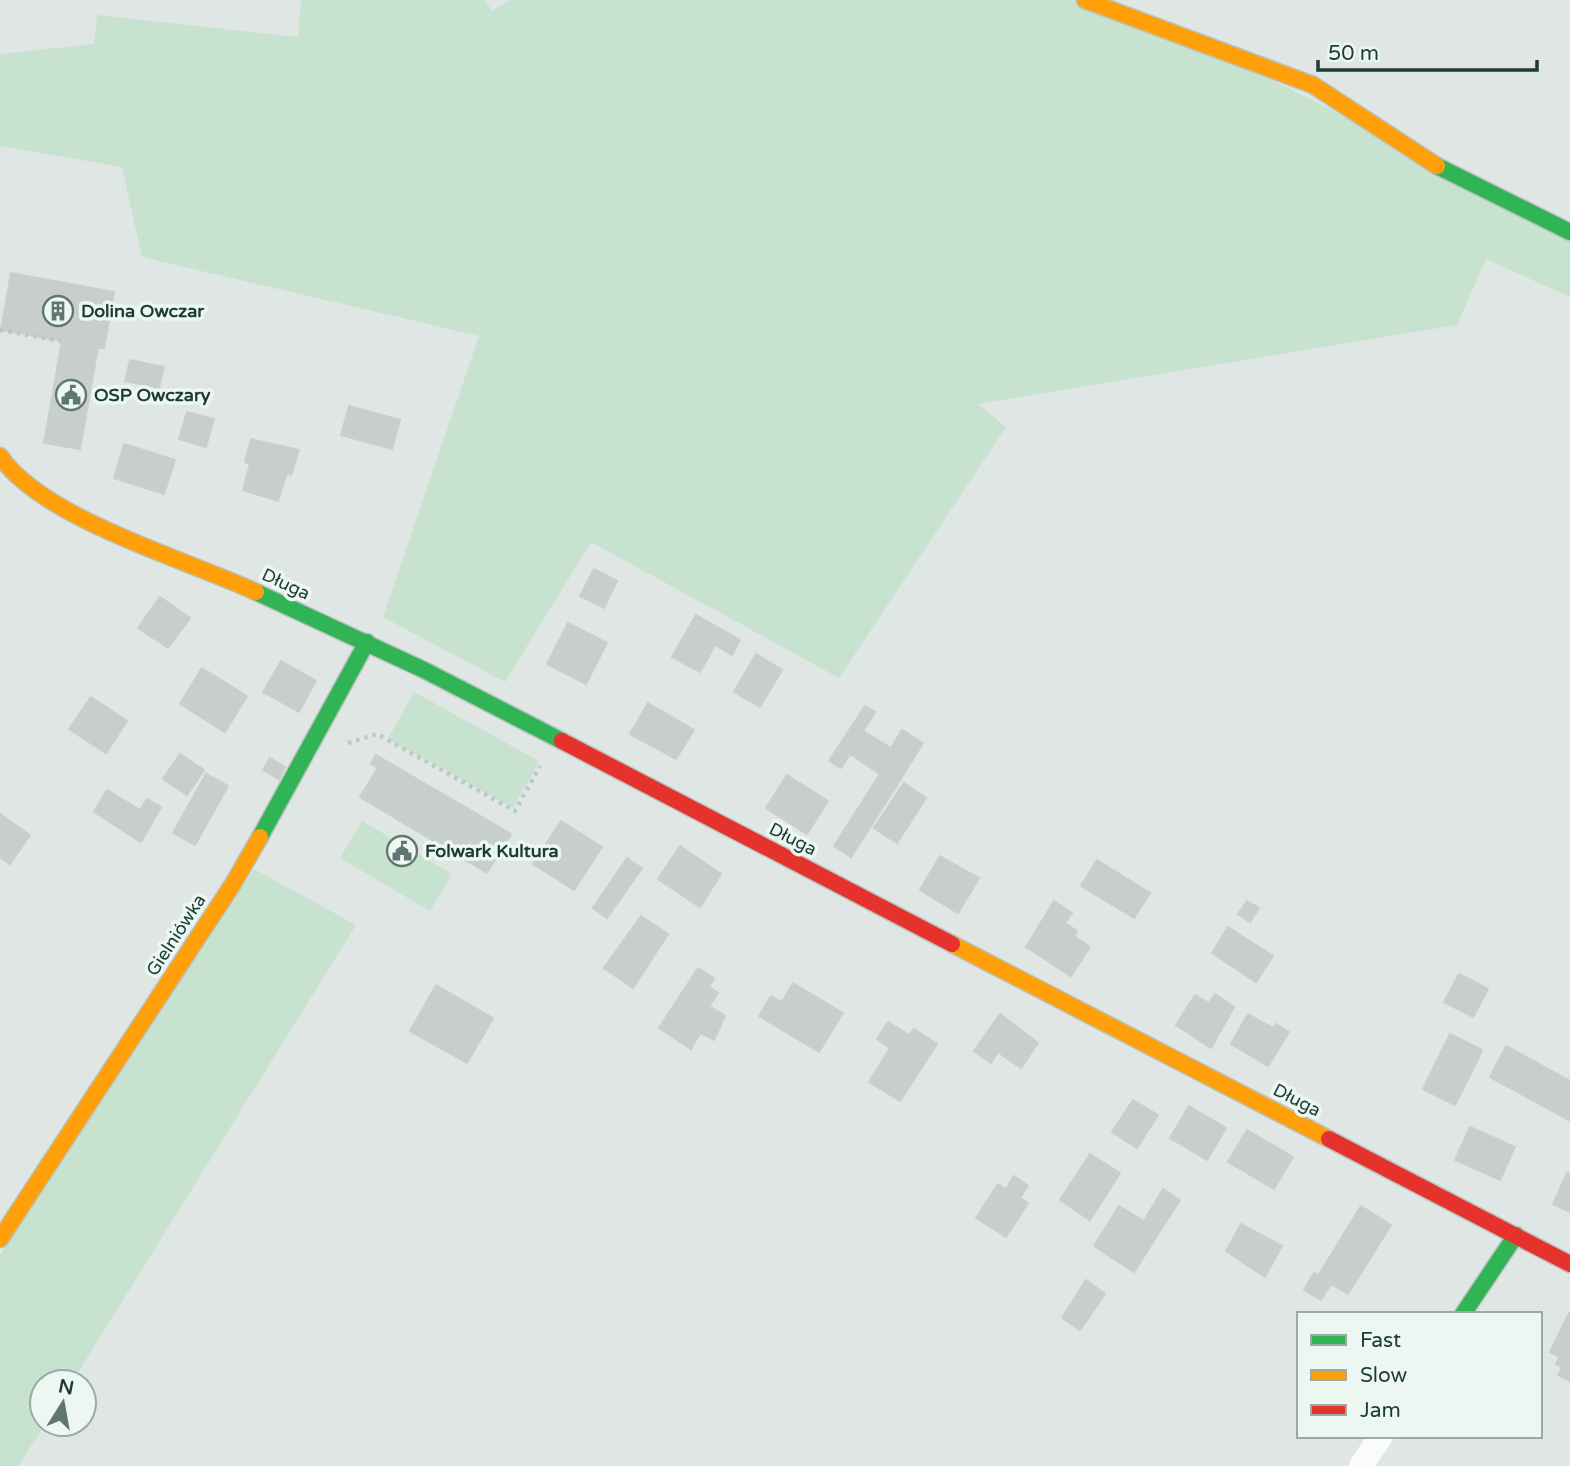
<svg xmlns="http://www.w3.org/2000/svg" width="1570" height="1466" font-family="'Varela Round',sans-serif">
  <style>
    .green { fill: #c7e2cf }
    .building { fill: #c7cecb; stroke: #c8cfcc; stroke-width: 2 }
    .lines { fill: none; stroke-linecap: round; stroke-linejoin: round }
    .fast-casing { stroke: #b8c3bf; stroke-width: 19 }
    .slow-casing { stroke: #b8c3bf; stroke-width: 19 }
    .jam-casing { stroke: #b8c3bf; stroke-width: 19 }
    .path { stroke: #bdc8c5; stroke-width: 4.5; stroke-dasharray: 3.5 5; stroke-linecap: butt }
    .street { stroke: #fafbfb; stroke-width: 24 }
    .fast { stroke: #30b455; stroke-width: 16 }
    .slow { stroke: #ff9f0a; stroke-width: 16 }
    .jam { stroke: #e5322d; stroke-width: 16 }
    .labels { text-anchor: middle; stroke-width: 7; stroke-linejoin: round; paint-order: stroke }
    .poi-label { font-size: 18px; font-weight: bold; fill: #1d3a33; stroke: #ecf7f2; text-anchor: start }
    .street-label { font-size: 18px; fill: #1d3a33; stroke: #ecf7f2 }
  </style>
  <rect width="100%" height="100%" fill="#e0e6e3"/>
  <path class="green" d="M301 0H485L492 11 510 0H1113L1570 230V297L1486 259 1457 325 978 404 1006 427 839 678 591 542 505 682 383 617 479 336 142 257 122 167 0 146V54L94 44 97 15 298 37Z
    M414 692 539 761 513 808 388 739Z
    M362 821 452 874 430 911 340 858Z
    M254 869 356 925 72 1382H42V1424H45L18 1466H0V1255Z"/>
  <path class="building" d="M11 273 114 292 104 348 1 330Z
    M62 341 98 347 80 449 44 443Z
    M130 360 164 367 159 388 125 381Z
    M349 406 400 420 392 449 341 435Z
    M187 412 214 419 206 447 179 439Z
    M251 439 299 450 291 475 287 473 278 501 243 490 250 464 245 462Z
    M124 444 175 460 164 494 114 478Z
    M594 569 617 581 604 608 580 596Z
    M160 597 190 618 168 648 138 628Z
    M696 615 740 640 732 655 715 645 700 672 672 657Z
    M568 623 607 643 586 684 547 664Z
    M756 654 782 670 760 707 734 692Z
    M281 661 316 681 299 712 263 692Z
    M202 668 247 696 225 732 180 704Z
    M91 697 127 721 106 753 69 729Z
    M648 703 694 730 676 759 630 734Z
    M865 706 875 712 863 731 891 748 902 730 923 743 897 785 850 754 841 768 829 761Z
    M180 754 204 770 187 795 163 779Z
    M376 755 511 834 487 873 360 797 378 768 371 764Z
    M270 758 285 767 279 779 263 770Z
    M206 774 228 786 195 845 173 833Z
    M880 774 897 785 851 857 834 846Z
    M787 775 828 801 807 834 766 808Z
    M904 783 926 798 897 843 874 828Z
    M107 790 140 810 147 799 161 807 141 842 94 812Z
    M0 814 30 835 10 864 0 857Z
    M561 821 602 847 574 890 533 864Z
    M680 846 721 874 700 907 658 879Z
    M940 856 979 878 958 913 920 890Z
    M627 858 642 868 607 918 593 908Z
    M1097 860 1150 893 1134 918 1081 886Z
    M1054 901 1072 913 1065 923 1077 931 1074 936 1090 947 1071 976 1026 947Z
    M1247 901 1259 908 1250 922 1238 914Z
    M641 916 668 934 633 988 604 968Z
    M1228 927 1273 956 1256 982 1212 953Z
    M698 968 714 978 709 987 718 993 709 1006 725 1016 714 1040 700 1033 691 1049 659 1028Z
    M1459 974 1488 989 1473 1017 1444 1002Z
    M793 983 843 1013 819 1052 759 1016 771 996 782 1002Z
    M436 985 493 1018 467 1063 410 1031Z
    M1215 994 1234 1007 1211 1048 1176 1025 1195 995 1209 1003Z
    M1000 1014 1038 1043 1021 1068 998 1052 991 1063 974 1051Z
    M1248 1014 1273 1028 1276 1024 1289 1032 1268 1066 1231 1044Z
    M888 1022 909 1035 914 1029 937 1044 900 1101 869 1082 890 1048 877 1039Z
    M1450 1034 1482 1050 1473 1070 1440 1054Z
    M1506 1046 1570 1081 1569 1120 1490 1077Z
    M1440 1054 1473 1070 1455 1105 1423 1089Z
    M1133 1100 1158 1115 1137 1148 1112 1132Z
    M1189 1106 1226 1128 1207 1160 1170 1138Z
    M1470 1127 1515 1147 1500 1180 1455 1160Z
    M1247 1130 1293 1157 1274 1189 1228 1162Z
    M1090 1154 1120 1173 1090 1220 1060 1200Z
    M1567 1173 1570 1174V1212L1553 1204Z
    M1014 1176 1028 1186 1020 1198 1028 1203 1006 1237 976 1218 998 1184 1006 1189Z
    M1163 1189 1180 1200 1160 1231 1144 1221Z
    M1119 1206 1160 1231 1134 1272 1094 1246Z
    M1361 1206 1391 1225 1348 1294 1318 1276Z
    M1241 1224 1282 1246 1265 1277 1226 1251Z
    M1314 1273 1331 1284 1321 1300 1304 1290Z
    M1086 1280 1105 1294 1080 1330 1062 1318Z
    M1569 1313H1570V1381L1558 1375 1562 1367 1556 1364 1559 1357 1550 1352Z"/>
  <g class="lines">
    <g class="fast-casing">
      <path id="fast" d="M1437 166 1570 232
        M256 592 424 670 562 741
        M260 837 367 642
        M1463 1314 1516 1235"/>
    </g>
    <g class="slow-casing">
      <path id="slow" d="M1085 0 1313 85 1437 166
        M0 456C43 519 185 559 256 592
        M952 944 1329 1139
        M0 1239 233 884 260 837"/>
    </g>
    <g class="jam-casing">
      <path id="jam" d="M562 741 952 944
        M1329 1139 1570 1264"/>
    </g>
    <path class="path" d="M0 330 61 341
      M348 743 377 734 515 811 540 766"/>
    <path class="street" d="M1361 1466 1381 1436"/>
    <use href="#fast" class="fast"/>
    <use href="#slow" class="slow"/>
    <use href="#jam" class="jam"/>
  </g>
  <defs>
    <g id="building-ring" transform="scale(1.575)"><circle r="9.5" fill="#ecf7f2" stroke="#617671" stroke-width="1.5"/><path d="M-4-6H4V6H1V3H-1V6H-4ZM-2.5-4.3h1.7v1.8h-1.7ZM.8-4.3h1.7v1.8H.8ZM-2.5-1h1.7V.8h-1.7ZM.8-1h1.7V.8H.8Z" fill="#617671"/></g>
    <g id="civic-ring" transform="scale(1.575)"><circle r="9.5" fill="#ecf7f2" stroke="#617671" stroke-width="1.5"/><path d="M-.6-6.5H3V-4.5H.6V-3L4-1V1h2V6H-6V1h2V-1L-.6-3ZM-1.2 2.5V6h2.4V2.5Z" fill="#617671"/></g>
  </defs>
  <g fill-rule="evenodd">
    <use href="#building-ring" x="58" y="311"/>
    <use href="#civic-ring" x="71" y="395"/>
    <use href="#civic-ring" x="402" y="851"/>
  </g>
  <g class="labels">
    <g class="poi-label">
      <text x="81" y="317">Dolina Owczar</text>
      <text x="94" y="401">OSP Owczary</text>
      <text x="425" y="857">Folwark Kultura</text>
    </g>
    <g class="street-label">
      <text transform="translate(286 584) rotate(25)" y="6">Długa</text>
      <text transform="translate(793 839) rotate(27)" y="6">Długa</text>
      <text transform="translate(176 935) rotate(-57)" y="6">Gielniówka</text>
      <text transform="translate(1297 1100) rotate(27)" y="6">Długa</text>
    </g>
  </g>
  <rect x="1297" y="1312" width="245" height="126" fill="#ecf7f2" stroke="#99aba6" stroke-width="2"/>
  <rect x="1311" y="1335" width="35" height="10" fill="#30b455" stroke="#99aba6" stroke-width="2"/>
  <text x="1360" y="1347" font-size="21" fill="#1d3a33">Fast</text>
  <rect x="1311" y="1370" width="35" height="10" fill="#ff9f0a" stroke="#99aba6" stroke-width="2"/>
  <text x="1360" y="1382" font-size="21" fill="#1d3a33">Slow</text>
  <rect x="1311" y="1405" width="35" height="10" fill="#e5322d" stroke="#99aba6" stroke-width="2"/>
  <text x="1360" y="1417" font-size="21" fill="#1d3a33">Jam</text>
  <g transform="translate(63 1403) rotate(11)"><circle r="33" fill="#ecf7f2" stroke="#99aba6" stroke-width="2"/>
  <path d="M0-5L12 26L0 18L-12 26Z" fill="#617671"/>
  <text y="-10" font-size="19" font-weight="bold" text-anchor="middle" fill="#1d3a33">N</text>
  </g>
  <path d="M1318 60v10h219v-10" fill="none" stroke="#1d3a33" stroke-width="3.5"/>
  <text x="1328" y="60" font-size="21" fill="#1d3a33" stroke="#ecf7f2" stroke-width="5" paint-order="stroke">50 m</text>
</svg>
